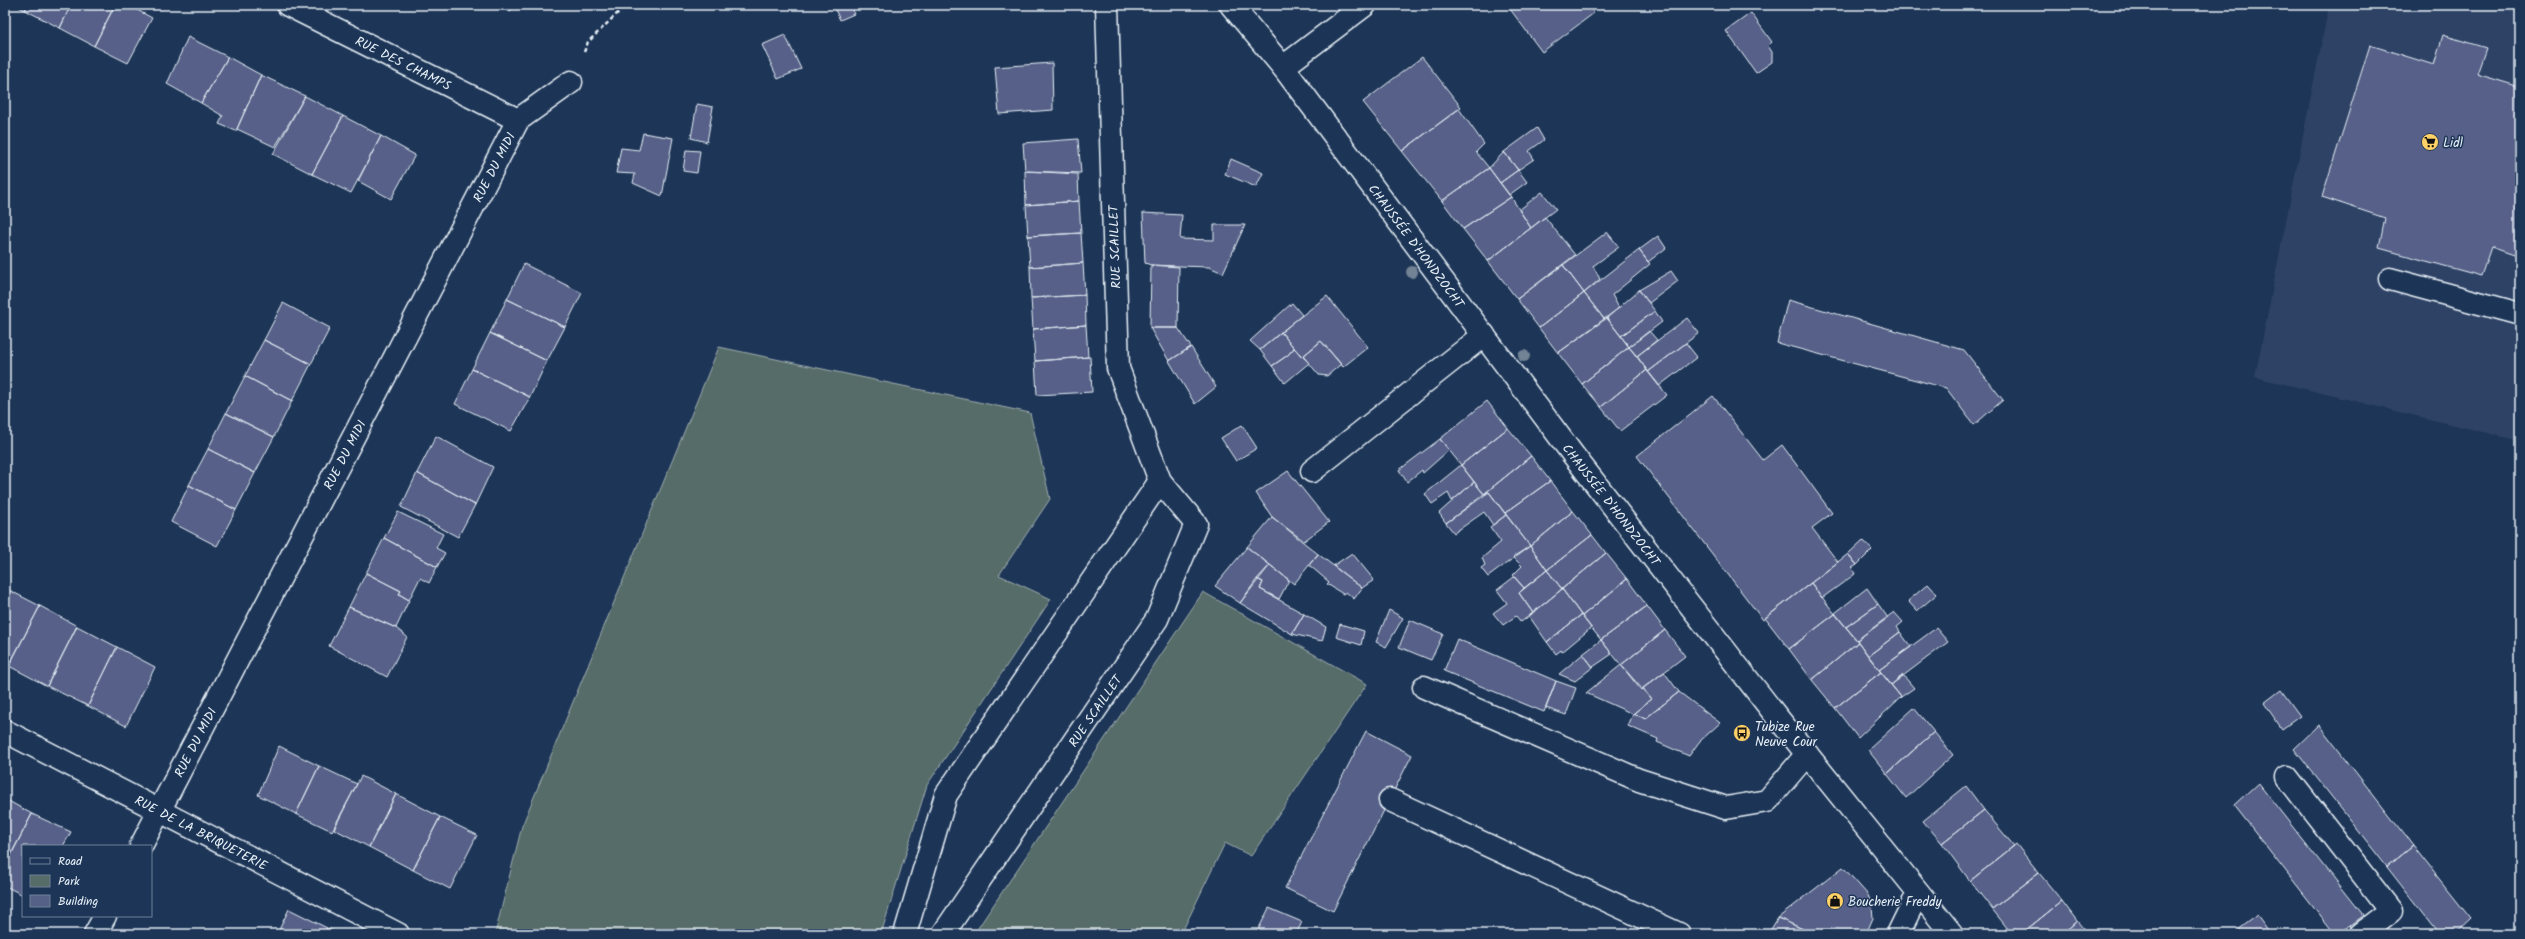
<svg xmlns="http://www.w3.org/2000/svg" width="2525" height="939" font-family="Kalam,sans-serif">
  <style>
    .built { fill: #2e4266 }
    .green { fill: #566c68; stroke: #9faeb0 }
    .building { fill: #566188; stroke: #e8f1f8 }
    .lines { fill: none; stroke-linecap: round; stroke-linejoin: round }
    .minor-casing { stroke: #e8f1f8; stroke-width: 25 }
    .major-casing { stroke: #e8f1f8; stroke-width: 25 }
    .path { stroke: #e8f1f8; stroke-width: 2.5; stroke-dasharray: 4 3; stroke-linecap: butt }
    .minor { stroke: #1d3557; stroke-width: 22 }
    .major { stroke: #1d3557; stroke-width: 22 }
    .tree { fill: #718394 }
    .labels { text-anchor: middle; stroke-width: 3; stroke-linejoin: round; paint-order: stroke }
    .street-label { font-size: 13px; fill: #e8f1f8; stroke: #1d3557 }
    .poi-label { font-size: 13px; fill: #e8f1f8; stroke: #1d3557; text-anchor: start }
  </style>
  <rect width="100%" height="100%" fill="#1d3557"/>
  <filter id="ink" filterUnits="userSpaceOnUse"><feTurbulence type="fractalNoise" baseFrequency=".025" numOctaves="2"/><feDisplacementMap in="SourceGraphic" scale="8" xChannelSelector="R" yChannelSelector="G"/><feConvolveMatrix kernelMatrix="1 2 1 2 8 2 1 2 1" color-interpolation-filters="sRGB"/></filter>
  <g filter="url(#ink)">
    <path class="built" d="M2329 5H2520V441L2255 377Z
      M2520 836V871L2514 869Z"/>
    <path class="green" d="M719 347 1030 413 1050 499 999 575 1051 599 927 785 881 934H495L522 826Z
      M1203 592 1367 684 1251 856 1225 843 1181 934H974Z"/>
    <path class="building" d="M15 5H27L25 10Z
      M27 5H71L60 28 25 10Z
      M71 5H115L94 46 60 28Z
      M115 5H128L152 18 128 63 94 46Z
      M496 5H514L510 12Z
      M833 5H850L854 14 840 20Z
      M1507 5H1588L1594 13 1542 52Z
      M1751 13 1772 42 1768 46 1772 52V62L1756 73 1726 31Z
      M785 35 801 69 778 79 762 45Z
      M2443 35 2486 48 2477 74 2520 87V257L2491 247 2481 276 2379 248 2385 218 2322 197 2370 45 2434 65Z
      M188 37 228 57 201 103 167 84Z
      M228 57 261 75 236 131 219 124 223 116 201 103Z
      M1422 57 1461 107 1402 151 1363 102Z
      M1052 63 1053 110 999 114 995 67Z
      M261 75 305 96 275 147 237 129Z
      M305 96 343 116 312 174 273 154Z
      M697 104 713 107 707 142 691 138Z
      M1459 109 1484 144 1476 152 1489 168 1442 201 1402 151Z
      M343 116 381 136 351 193 312 174Z
      M1537 128 1544 140 1529 151 1534 159 1518 170 1504 152Z
      M643 133 673 138 662 196 633 183 635 174 616 173 621 148 639 150Z
      M381 136 415 155 391 199 358 181Z
      M1078 139 1081 173 1025 171 1023 143Z
      M686 150 700 151 697 173 683 171Z
      M1504 152 1518 170 1500 183 1489 168Z
      M1231 159 1263 173 1256 187 1225 174Z
      M1489 168 1511 197 1463 229 1442 201Z
      M1518 170 1527 182 1509 195 1500 183Z
      M1025 171 1078 174 1079 201 1026 205Z
      M1542 192 1556 209 1531 228 1519 210Z
      M1511 197 1531 228 1488 261 1463 229Z
      M1079 201 1081 233 1028 236 1026 205Z
      M1143 213 1182 215 1180 239 1214 240V225H1245L1223 273 1209 267 1151 265 1145 263Z
      M1545 217 1575 255 1517 299 1488 261Z
      M1607 232 1619 247 1593 266 1600 279 1584 293 1563 265Z
      M1081 233 1083 263 1030 267 1028 236Z
      M1658 236 1666 248 1648 262 1639 250Z
      M1639 250 1650 264 1612 295 1619 308 1604 319 1584 293Z
      M1083 263 1085 295 1031 298 1030 267Z
      M524 264 582 293 565 327 507 299Z
      M1151 265 1179 267 1178 328H1150Z
      M1563 265 1584 293 1539 328 1517 299Z
      M1671 271 1678 281 1649 303 1639 290Z
      M1639 290 1655 311 1621 336 1607 318Z
      M1584 293 1604 319 1558 353 1539 328Z
      M1085 295 1086 325 1033 329 1031 298Z
      M1327 296 1368 347 1343 367 1321 341 1302 357 1281 332Z
      M507 299 565 327 547 361 490 333Z
      M1788 300 1964 350 2003 400 1974 425 1946 388 1777 343Z
      M283 303 330 328 311 364 264 340Z
      M1292 303 1302 315 1260 350 1250 341Z
      M1655 311 1662 322 1629 347 1621 336Z
      M1607 318 1629 347 1582 384 1558 353Z
      M1687 318 1699 333 1648 372 1637 356Z
      M1086 325 1088 357 1035 361 1033 329Z
      M1150 328H1178L1191 347 1169 361Z
      M1649 331 1657 340 1637 356 1629 347Z
      M1281 332 1294 348 1288 355 1272 366 1260 350Z
      M490 333 547 361 530 397 472 369Z
      M264 340 311 364 292 401 245 376Z
      M1321 341 1341 364 1327 376 1319 375 1303 356Z
      M1686 343 1697 357 1659 386 1648 372Z
      M1191 347 1216 387 1195 404 1169 361Z
      M1629 347 1647 370 1601 407 1582 384Z
      M1294 348 1309 363 1285 383 1272 366 1288 355Z
      M1090 357 1092 392 1037 395 1035 361Z
      M472 369 530 397 511 431 455 404Z
      M1647 370 1667 395 1620 431 1601 407Z
      M245 376 292 401 274 437 226 413Z
      M1713 396 1763 460 1782 445 1832 513 1812 528 1838 562 1763 620 1637 456Z
      M1487 401 1508 428 1461 465 1440 439Z
      M226 413 274 437 255 473 208 449Z
      M1242 425 1257 448 1236 461 1221 438Z
      M1508 428 1531 456 1484 494 1461 465Z
      M436 436 493 467 475 505 417 473Z
      M1440 439 1449 450 1423 473 1422 470 1407 482 1399 470Z
      M208 449 255 473 236 510 189 485Z
      M1531 456 1550 481 1505 513 1489 492 1484 494Z
      M1461 465 1474 482 1452 501 1448 493 1432 504 1425 494Z
      M1288 471 1329 522 1304 541 1272 517 1256 493Z
      M417 473 475 505 458 537 401 507Z
      M1550 481 1573 511 1530 546 1505 513Z
      M1474 482 1484 494 1446 523 1439 513Z
      M189 485 236 510 217 546 171 522Z
      M1489 492 1506 515 1493 525 1484 512 1454 533 1446 523Z
      M1573 511 1592 535 1547 570 1530 546Z
      M398 512 443 534 436 548 445 553 437 567 384 538Z
      M1506 515 1530 546 1488 577 1481 568 1485 565 1482 558 1501 542 1490 527Z
      M1272 517 1318 554 1294 584 1247 547Z
      M1592 535 1606 553 1562 589 1547 570Z
      M384 538 437 567 429 583 420 578 409 600 399 594 401 591 366 573Z
      M1863 540 1872 550 1857 565 1848 554Z
      M1530 546 1547 570 1524 588 1513 575 1522 566 1513 557Z
      M1247 547 1270 565 1240 603 1215 586Z
      M1352 553 1374 580 1362 588 1333 566Z
      M1606 553 1627 579 1582 616 1562 589Z
      M1318 554 1362 588 1354 599 1346 592 1343 594 1327 584 1329 582 1309 565Z
      M1848 554 1857 565 1852 568 1855 574 1822 598 1811 583Z
      M1270 565 1289 580 1279 599 1260 589 1263 582 1257 579Z
      M1547 570 1562 589 1533 613 1519 593Z
      M366 573 401 591 399 594 409 600 396 628 349 607Z
      M1514 577 1524 588 1519 593 1533 613 1521 622 1516 616 1503 625 1493 613 1507 603 1497 590Z
      M1257 579 1263 582 1260 589 1304 614 1292 634 1240 603Z
      M1627 579 1647 606 1601 640 1582 616Z
      M1811 583 1835 614 1789 649 1765 618Z
      M1928 584 1937 594 1917 611 1908 601Z
      M5 588 40 606 9 665 5 662Z
      M1867 588 1878 604 1846 627 1835 613Z
      M1562 589 1581 615 1547 642 1529 616Z
      M1878 604 1888 618 1857 640 1846 627Z
      M40 606 77 626 47 686 9 666Z
      M1647 606 1665 630 1621 665 1601 640Z
      M349 607 396 628 407 637 387 677 329 646Z
      M1389 610 1403 618 1386 647 1376 642Z
      M1894 612 1903 622 1897 627 1900 632 1868 656 1857 640Z
      M1304 614 1326 627 1322 641 1292 634Z
      M1835 614 1858 642 1812 680 1789 649Z
      M1581 615 1591 628 1562 652 1561 650 1556 654 1547 642Z
      M1410 620 1443 634 1431 660 1399 647Z
      M1340 624 1364 631 1361 645 1336 637Z
      M77 626 117 647 88 706 47 686Z
      M1936 628 1948 642 1891 685 1879 670Z
      M1665 630 1685 656 1641 690 1621 665Z
      M1900 632 1911 647 1879 670 1868 656Z
      M1457 639 1556 681 1544 712 1444 671Z
      M1601 640 1612 654 1593 667 1583 654Z
      M1858 642 1881 672 1835 708 1812 680Z
      M117 647 155 667 126 726 88 706Z
      M1583 654 1593 667 1575 681 1559 674Z
      M1621 665 1651 699 1633 714 1586 693Z
      M1664 672 1679 692 1646 718 1633 714 1651 699 1643 688Z
      M1881 672 1901 697 1858 738 1835 708Z
      M1903 675 1914 688 1901 697 1891 685Z
      M1556 681 1576 688 1566 715 1546 708Z
      M2281 690 2300 716 2282 729 2264 703Z
      M1679 692 1720 723 1699 742 1689 756 1657 742 1658 739 1628 726 1633 714 1646 718Z
      M1914 708 1934 732 1887 774 1868 750Z
      M2319 725 2413 846 2387 867 2294 749Z
      M1366 731 1412 755 1333 911 1285 888Z
      M1934 732 1953 755 1906 798 1887 774Z
      M279 746 319 766 296 814 258 795Z
      M319 766 357 784 332 831 296 814Z
      M361 776 396 794 369 847 334 829Z
      M2258 783 2363 916 2339 934H2335L2234 805Z
      M1966 786 1984 810 1942 843 1923 821Z
      M396 794 440 817 413 870 369 847Z
      M5 799 32 814 8 860 5 858Z
      M1984 810 2014 846 1970 881 1942 843Z
      M32 814 71 832 63 846H23V895L5 886V867Z
      M440 817 477 835 450 889 413 870Z
      M2016 844 2039 873 1992 909 1970 881Z
      M2413 846 2471 919 2455 934H2439L2387 867Z
      M1843 867 1868 895 1872 906 1873 918 1866 934H1814L1778 918Z
      M2039 873 2062 901 2021 934H2012L1992 909Z
      M2062 901 2077 921 2062 934H2021Z
      M1269 908 1302 922 1296 934H1256Z
      M289 909 327 928 324 934H277Z
      M2257 915 2271 934H2240L2237 930Z
      M1778 918 1814 934H1768Z
      M2077 921 2088 934H2062Z
      M327 928 339 934H324Z"/>
    <g class="lines">
      <g class="minor-casing">
        <g id="minor">
          <path id="s1" d="M288 5 518 120"/>
          <path d="M1283 67 1365 5"/>
          <path d="M2390 279 2520 314"/>
          <path d="M1312 471 1484 335"/>
          <path d="M1424 687 1639 780 1726 808 1767 801 1807 754"/>
          <path id="s2" d="M5 731 398 934"/>
          <path d="M2287 777 2391 911 2361 934"/>
          <path d="M1390 800 1679 934"/>
          <path id="s3" d="M141 846 518 120 571 82"/>
          <path d="M95 934 105 916"/>
          <path d="M905 934 946 795 1160 481"/>
          <path id="s4" d="M943 934 1157 619 1196 524 1160 481 1118 368 1107 5"/>
          <path d="M1898 934 1918 893"/>
        </g>
      </g>
      <g class="major-casing">
        <g id="major">
          <path id="s5" d="M1231 5 1283 67 1574 456 1777 717 1952 934"/>
        </g>
      </g>
      <path class="path" d="M584 52 588 42 626 5"/>
      <use href="#minor" class="minor"/>
      <use href="#major" class="major"/>
    </g>
    <g class="tree">
      <circle cx="1412" cy="272" r="6"/>
      <circle cx="1524" cy="356" r="6"/>
    </g>
  </g>
  <defs>
    <g id="supermarket-disc" transform="scale(0.9)"><circle r="9.5" fill="#ffd166" stroke="#1d3557"/><path d="M-6-5.5h2.5l.6 2H6L4.5 2H-2.5L-4.4-4H-6ZM-1.5 3.2a1.3 1.3 0 1 0 .1 0ZM3 3.2a1.3 1.3 0 1 0 .1 0Z" fill="#111"/></g>
    <g id="bus-disc" transform="scale(0.9)"><circle r="9.5" fill="#ffd166" stroke="#1d3557"/><path d="M-5-6H5V4H4V6H2V4H-2V6H-4V4H-5ZM-3.5-4V0h7V-4ZM-3.5 1.2v1.5H-2V1.2ZM2 1.2v1.5H3.5V1.2Z" fill="#111"/></g>
    <g id="shop-disc" transform="scale(0.9)"><circle r="9.5" fill="#ffd166" stroke="#1d3557"/><path d="M-5-2.5h2.3a2.7 3.5 0 0 1 5.4 0H5L5.5 6h-11ZM-1.5-2.5h3a1.5 2.3 0 0 0-3 0Z" fill="#111"/></g>
  </defs>
  <g fill-rule="evenodd">
    <use href="#supermarket-disc" x="2430" y="142"/>
    <use href="#bus-disc" x="1742" y="733"/>
    <use href="#shop-disc" x="1835" y="901"/>
  </g>
  <g class="labels">
    <g class="street-label">
      <text dy="5" stroke="none"><textPath href="#s1" startOffset="129">RUE DES CHAMPS</textPath></text>
      <text dy="5" stroke="none"><textPath href="#s3" startOffset="765">RUE DU MIDI</textPath></text>
      <text dy="5" stroke="none"><textPath href="#s5" startOffset="304">CHAUSSÉE D'HONDZOCHT</textPath></text>
      <text transform="translate(1114 247) rotate(-92)" y="5">RUE SCAILLET</text>
      <text dy="5" stroke="none"><textPath href="#s3" startOffset="441">RUE DU MIDI</textPath></text>
      <text dy="5" stroke="none"><textPath href="#s5" startOffset="628">CHAUSSÉE D'HONDZOCHT</textPath></text>
      <text dy="5" stroke="none"><textPath href="#s4" startOffset="270">RUE SCAILLET</textPath></text>
      <text dy="5" stroke="none"><textPath href="#s3" startOffset="117">RUE DU MIDI</textPath></text>
      <text dy="5" stroke="none"><textPath href="#s2" startOffset="221">RUE DE LA BRIQUETERIE</textPath></text>
    </g>
    <g class="poi-label">
      <text x="2443" y="147">Lidl</text>
      <text x="1755" y="731">Tubize Rue<tspan x="1755" dy="15">Neuve Cour</tspan></text>
      <text x="1848" y="906">Boucherie Freddy</text>
    </g>
  </g>
  <rect width="2525" height="939" fill="none" stroke="#1d3557" stroke-width="20"/>
  <rect x="10" y="10" width="2505" height="919" fill="none" stroke="#e8f1f8" stroke-width="1.5" filter="url(#ink)"/>
  <rect x="22" y="845" width="130" height="72" fill="#1d3557" stroke="#6e8097"/>
  <rect x="30" y="858" width="20" height="6" fill="#1d3557" stroke="#6e8097"/>
  <text x="58" y="865" font-size="12" fill="#e8f1f8">Road</text>
  <rect x="30" y="875" width="20" height="12" fill="#566c68" stroke="#6e8097"/>
  <text x="58" y="885" font-size="12" fill="#e8f1f8">Park</text>
  <rect x="30" y="895" width="20" height="12" fill="#566188" stroke="#6e8097"/>
  <text x="58" y="905" font-size="12" fill="#e8f1f8">Building</text>
</svg>
